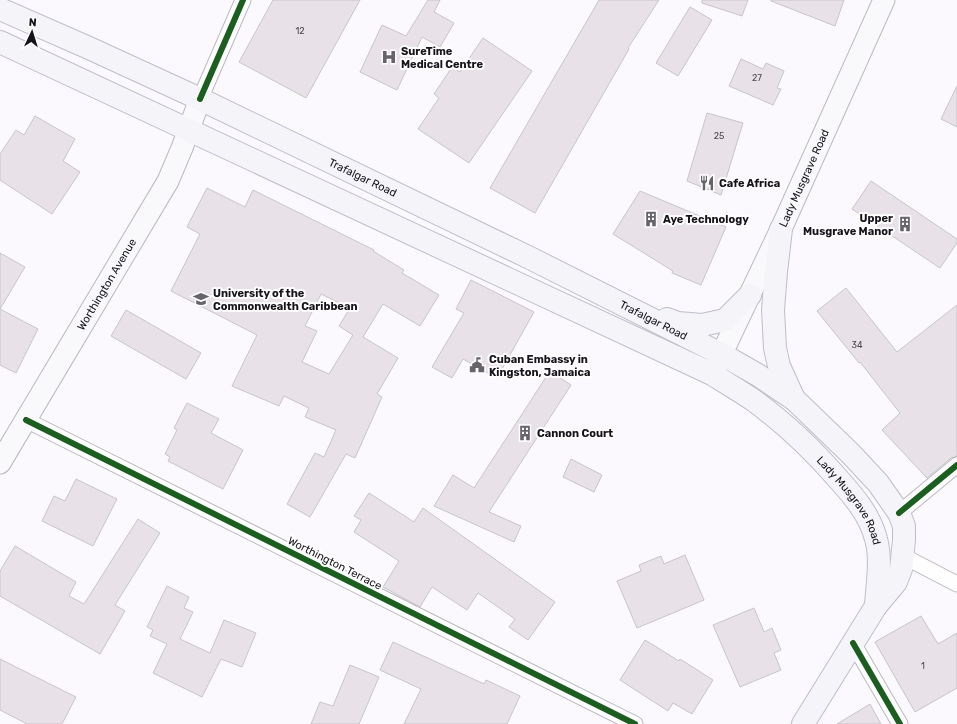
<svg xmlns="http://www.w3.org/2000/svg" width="957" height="724" font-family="Rubik,sans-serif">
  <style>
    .building { fill: #e8e1e7; stroke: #c8c5c9; fill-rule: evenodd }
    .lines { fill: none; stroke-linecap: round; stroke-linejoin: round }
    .street-casing { stroke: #bbb9be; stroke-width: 17 }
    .secondary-casing { stroke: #bbb9be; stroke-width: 23 }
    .primary-casing { stroke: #bebec9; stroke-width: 24 }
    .street { stroke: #fefeff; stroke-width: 15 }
    .secondary { stroke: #f9f9fc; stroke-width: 21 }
    .primary { stroke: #f4f4f9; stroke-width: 22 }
    .cycleway-casing { stroke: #fff; stroke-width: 8 }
    .cycleway { stroke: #1b5e20; stroke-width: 6 }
    .labels { text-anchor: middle; stroke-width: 4; stroke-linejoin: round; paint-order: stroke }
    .number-label { font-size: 9px; fill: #4e4950 }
    .poi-label { font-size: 11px; font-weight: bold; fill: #17131a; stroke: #fff; text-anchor: start }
    .street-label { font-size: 11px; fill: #17131a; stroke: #fff }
  </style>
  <rect width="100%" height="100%" fill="#fbf9fd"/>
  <path class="building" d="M273 0H360L306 98 239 62Z
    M428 0H440L434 12 454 23 440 47 422 37 397 90 360 72 382 25 406 36Z
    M599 0H659L628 48 629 49 535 213 490 188Z
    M702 0H748L742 16 702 3Z
    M771 0H844L835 26 771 1Z
    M690 7 712 20 678 76 656 63Z
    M483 38 532 71 469 163 418 129 439 98 434 94 452 67 460 72Z
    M741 59 763 69 766 63 784 71 777 88 781 89 773 105 729 86Z
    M957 86V127L941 119Z
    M707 113 743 123 721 195 687 181Z
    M35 116 75 139 63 161 80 172 52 214 0 180V154L16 130 24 135Z
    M871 181 957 239V243L940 268 852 209Z
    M207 188 245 207 253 190 374 250 373 251 404 270 402 273 439 295 420 326 383 304 363 337 398 358 377 394 382 397 355 458 346 454 310 517 287 504 315 453 324 457 336 430 305 417 309 408 284 396 279 406 232 386 257 335 171 291 200 234 187 227ZM321 294 350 308 339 326 353 335 329 374 302 362 317 331 305 326Z
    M640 191 726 227 701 285 672 273 673 271 613 234Z
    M0 253 25 267 0 309 38 329 16 373 0 365Z
    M471 280 534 312 497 378 463 359 452 378 432 367 464 313 456 309Z
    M846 288 897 352 957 305V456L951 458 927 478 882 430 900 413 860 362 859 363 817 311Z
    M126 310 201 353 186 379 111 336Z
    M550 371 571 385 489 512 521 526 514 542 434 506 453 475 474 488Z
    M187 403 219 419 211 433 243 450 223 489 168 461 170 457 165 454 177 430 174 428Z
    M571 459 602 475 594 492 563 477Z
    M76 479 117 499 93 546 42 521 54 496 65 501Z
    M369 493 414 522 423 508 555 602 528 640 509 627 515 619 478 593 467 610 432 587 420 607 383 587 399 561 354 532 361 520 354 516Z
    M138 519 160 533 115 605 125 611 100 654 0 596V571L15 546 76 582 69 596 84 604Z
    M685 555 704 600 637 628 617 581 641 571 639 565 661 556 664 564Z
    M167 586 189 597 184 608 193 612 180 639 210 653 224 620 256 633 242 667 221 659 202 697 153 673 167 644 150 636 153 630 147 627Z
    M754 608 764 632 772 628 781 650 774 653 781 670 740 687 713 625Z
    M921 616 938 644 957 633V688L915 712 875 642Z
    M645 640 679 661 680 659 713 680 692 714 673 703 668 711 620 680Z
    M393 642 484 684 486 680 520 696 507 724H404L421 689 380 670Z
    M0 659 76 697 62 724H27L0 710Z
    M350 665 379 677 359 724H311L320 702 333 706Z
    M870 704 881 724H837Z"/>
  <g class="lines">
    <g class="street-casing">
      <path id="street" d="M200 99 243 0
        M26 420 635 724
        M899 513 957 465
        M903 556 957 584
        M853 643 900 724"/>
    </g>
    <g class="secondary-casing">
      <g id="secondary">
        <path id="s1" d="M714 370 781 229 884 0"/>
        <path id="s2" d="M0 463 168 181 182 148 200 99"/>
      </g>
    </g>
    <g class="primary-casing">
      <g id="primary">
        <path id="s3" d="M0 9 89 48 200 99 530 258 721 354 758 375 795 400 851 454 878 483 899 513 904 526V540L901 569 896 582 876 606 803 724"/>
        <path id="s4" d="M0 42 712 374C726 383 740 391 753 400 785 423 814 451 840 481 856 499 870 516 876 539 882 560 877 585 876 606"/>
        <path d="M781 229 776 272 773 310 775 348 779 366 794 399"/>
        <path d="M667 319 678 323 702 325 725 320 750 295"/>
      </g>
    </g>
    <use href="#street" class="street"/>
    <use href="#secondary" class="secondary"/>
    <use href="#primary" class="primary"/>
    <g class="cycleway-casing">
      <path id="cycleway" d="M200 99 243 0
        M26 420 635 724
        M899 513 957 465
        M853 643 900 724"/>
    </g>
    <use href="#cycleway" class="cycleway"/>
  </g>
  <defs>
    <g id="hospital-bare" transform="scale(1.2)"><path d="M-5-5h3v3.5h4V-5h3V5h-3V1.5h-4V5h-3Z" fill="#676469" stroke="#fff" stroke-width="2.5" paint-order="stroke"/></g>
    <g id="restaurant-bare" transform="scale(1.2)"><path d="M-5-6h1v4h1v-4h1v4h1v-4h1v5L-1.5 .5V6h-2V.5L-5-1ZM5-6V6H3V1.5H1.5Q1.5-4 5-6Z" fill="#676469" stroke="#fff" stroke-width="2.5" paint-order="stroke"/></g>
    <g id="building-bare" transform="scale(1.2)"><path d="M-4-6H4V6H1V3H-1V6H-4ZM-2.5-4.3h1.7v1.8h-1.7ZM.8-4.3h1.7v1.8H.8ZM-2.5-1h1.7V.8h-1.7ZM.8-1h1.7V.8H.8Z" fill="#676469" stroke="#fff" stroke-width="2.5" paint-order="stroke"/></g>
    <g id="university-bare" transform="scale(1.2)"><path d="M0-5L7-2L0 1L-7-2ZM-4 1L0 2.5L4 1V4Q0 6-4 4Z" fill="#676469" stroke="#fff" stroke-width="2.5" paint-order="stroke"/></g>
    <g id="civic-bare" transform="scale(1.2)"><path d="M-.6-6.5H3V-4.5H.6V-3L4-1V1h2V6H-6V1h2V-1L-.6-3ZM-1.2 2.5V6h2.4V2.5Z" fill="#676469" stroke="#fff" stroke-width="2.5" paint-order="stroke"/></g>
  </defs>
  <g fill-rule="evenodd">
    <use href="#hospital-bare" x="389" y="57"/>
    <use href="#restaurant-bare" x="707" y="183"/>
    <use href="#building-bare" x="651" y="219"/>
    <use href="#building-bare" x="905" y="224"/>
    <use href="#university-bare" x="201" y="299"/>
    <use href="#civic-bare" x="477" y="365"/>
    <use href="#building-bare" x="525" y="433"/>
  </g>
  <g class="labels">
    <g class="number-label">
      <text x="300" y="34">12</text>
      <text x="757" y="81">27</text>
      <text x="719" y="139">25</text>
      <text x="857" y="348">34</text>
      <text x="923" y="669">1</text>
    </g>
    <g class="poi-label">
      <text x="401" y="55">SureTime<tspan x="401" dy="13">Medical Centre</tspan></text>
      <text x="719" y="187">Cafe Africa</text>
      <text x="893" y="222" text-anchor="end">Upper<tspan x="893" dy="13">Musgrave Manor</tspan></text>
      <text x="663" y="223">Aye Technology</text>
      <text x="213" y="297">University of the<tspan x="213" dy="13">Commonwealth Caribbean</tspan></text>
      <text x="489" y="363">Cuban Embassy in<tspan x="489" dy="13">Kingston, Jamaica</tspan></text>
      <text x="537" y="437">Cannon Court</text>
    </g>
    <g class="street-label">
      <text dy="4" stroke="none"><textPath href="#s3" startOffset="400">Trafalgar Road</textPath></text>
      <text dy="4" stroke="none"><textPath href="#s1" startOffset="212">Lady Musgrave Road</textPath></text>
      <text dy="4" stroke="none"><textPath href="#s2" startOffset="208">Worthington Avenue</textPath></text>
      <text dy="4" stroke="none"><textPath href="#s3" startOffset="724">Trafalgar Road</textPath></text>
      <text dy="4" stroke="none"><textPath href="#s4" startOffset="975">Lady Musgrave Road</textPath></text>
      <text transform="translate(335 563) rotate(27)" y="4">Worthington Terrace</text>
    </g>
  </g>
  <g transform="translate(32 32) rotate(4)" stroke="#ffffff" stroke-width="3" paint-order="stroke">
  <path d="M0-3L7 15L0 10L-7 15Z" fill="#17131a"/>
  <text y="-6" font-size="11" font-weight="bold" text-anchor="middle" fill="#17131a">N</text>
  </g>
</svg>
